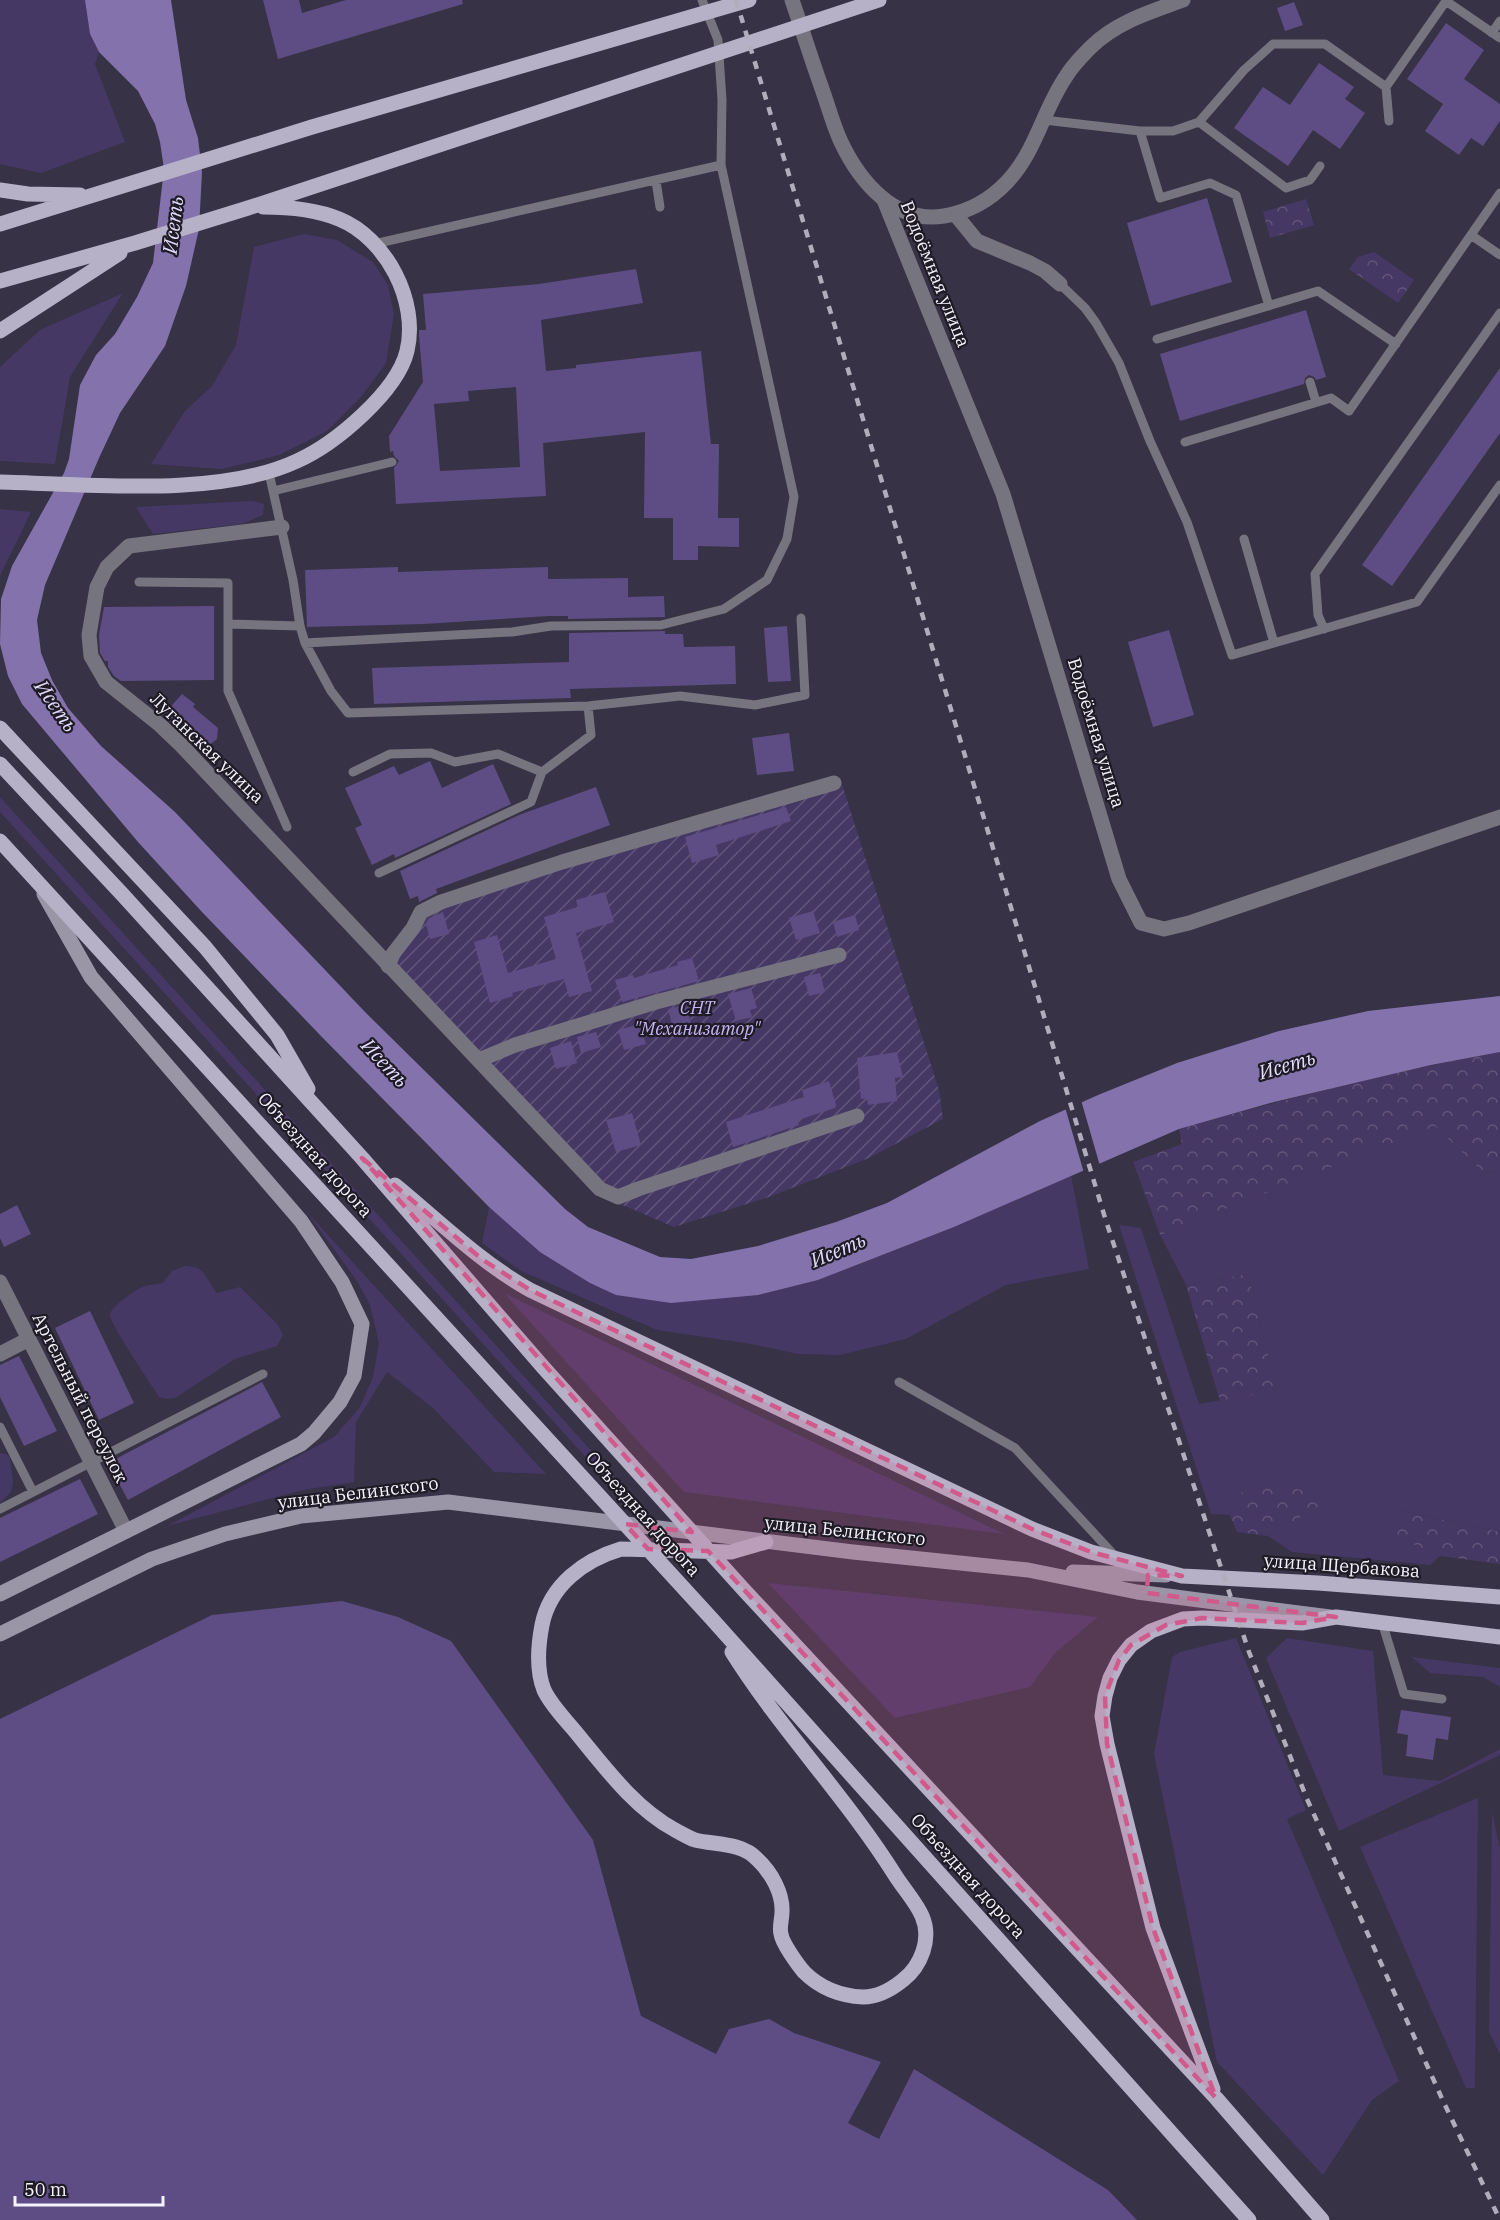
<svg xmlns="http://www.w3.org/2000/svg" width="1500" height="2220" font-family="'IBM Plex Serif',serif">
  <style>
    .grass { fill: #463864 }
    .forest { fill: url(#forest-crowns) }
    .garden { fill: url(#garden-furrows) }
    .water { fill: #8372ac }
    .pier { fill: #373245 }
    .building { fill: #5e4d84; fill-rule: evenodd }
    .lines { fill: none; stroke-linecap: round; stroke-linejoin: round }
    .service { stroke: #76747e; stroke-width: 9 }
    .minor { stroke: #76747e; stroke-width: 15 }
    .tertiary { stroke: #76747e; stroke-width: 15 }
    .secondary { stroke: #9a96a7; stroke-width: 15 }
    .primary { stroke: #b6b1c6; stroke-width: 15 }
    .rail { stroke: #b0adbc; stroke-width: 4.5; stroke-dasharray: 8 8; stroke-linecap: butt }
    .marked { fill: #d1598c; fill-opacity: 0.2; stroke: #d1598c; stroke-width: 4.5; stroke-dasharray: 12 8; stroke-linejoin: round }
    .labels { text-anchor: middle; stroke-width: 4.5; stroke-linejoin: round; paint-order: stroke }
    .street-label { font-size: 18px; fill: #f5f2ff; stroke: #1e1b24 }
    .park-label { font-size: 18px; font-style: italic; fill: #c6b3f6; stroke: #1e1b24 }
    .water-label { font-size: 20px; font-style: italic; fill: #e4dbfe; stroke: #1e1b24 }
  </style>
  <defs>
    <pattern id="forest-crowns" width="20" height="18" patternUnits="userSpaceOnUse" patternTransform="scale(1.5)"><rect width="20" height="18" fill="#463864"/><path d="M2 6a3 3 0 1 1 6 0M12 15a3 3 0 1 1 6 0" fill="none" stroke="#61557b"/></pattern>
    <pattern id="garden-furrows" width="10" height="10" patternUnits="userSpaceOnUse" patternTransform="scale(1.5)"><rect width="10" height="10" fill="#463864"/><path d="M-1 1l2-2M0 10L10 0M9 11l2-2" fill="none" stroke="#61557b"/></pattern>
  </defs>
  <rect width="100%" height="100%" fill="#373245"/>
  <path class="grass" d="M0 0H85L90 34 99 52 95 64 125 142 41 173 0 164Z
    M304 234 337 240 373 262 388 285 394 314 386 363 361 397 327 431 279 455 222 469 151 464 185 411 212 386 236 345 254 247Z
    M123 293 70 377 55 464 0 461V367L40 330Z
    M252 501 264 504 263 515 242 524 153 534 136 507Z
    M0 509 31 512 0 576Z
    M0 797 625 1488 612 1486 0 812Z
    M1435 1125 1484 1173 1500 1172V1532L1403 1511 1398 1537 1440 1556 1430 1565 1292 1552 1268 1536 1334 1497 1249 1479 1230 1515 1211 1514 1119 1225 1141 1228 1199 1404 1277 1390 1248 1274 1186 1285 1160 1235Z
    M1071 1175 1089 1269 1006 1285 906 1339 840 1355 798 1354 751 1344 657 1330 521 1271 482 1243 489 1207 512 1226 758 1295 818 1280 954 1227Z
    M306 1211 546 1474 494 1472 434 1409 387 1372 356 1422 354 1482 303 1490 167 1526 334 1437 360 1407 373 1377 379 1343 370 1305 357 1281Z
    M184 1266C207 1266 205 1279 217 1293L240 1287 278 1325 283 1335 277 1346 235 1359 175 1398 166 1399 159 1397C152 1385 108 1322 110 1314 111 1307 137 1288 145 1286 151 1284 157 1285 163 1283L172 1271Z
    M504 1293 1004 1534 684 1492Z
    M0 1453 6 1454 10 1458 13 1482 11 1492 0 1503Z
    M768 1583 1098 1617 1055 1653 1030 1687 895 1718Z
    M1236 1638 1306 1810 1287 1819 1399 2081 1372 2100 1323 2175 1217 2062 1154 1754 1172 1657 1180 1652Z
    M1287 1638 1373 1651 1383 1775 1440 1781 1500 1749V1755L1339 1831 1266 1658Z
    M1412 1657 1500 1668V1687L1483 1677 1430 1673Z
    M1478 1798 1475 2088H1466L1360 1847Z
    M1492 1812 1500 1849V2054L1489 2032Z"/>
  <path class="forest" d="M1306 199 1314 225 1270 238 1263 212Z
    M1374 252 1414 280 1398 303 1349 269 1358 257Z
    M1500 1052V1172L1484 1173 1435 1126 1160 1235 1133 1162 1182 1144 1179 1129C1285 1099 1391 1072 1500 1052Z
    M1248 1274 1277 1390 1220 1401 1186 1285Z
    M1249 1479 1335 1497 1268 1536 1237 1532 1230 1515Z
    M1402 1511 1500 1532V1564L1440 1556 1397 1537Z"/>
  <path class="garden" d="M840 778 939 1090 943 1119 869 1158 769 1197 674 1227 592 1192 495 1084 401 986 393 954 421 903 578 853Z"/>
  <path class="water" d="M85 0H171L186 100 198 138 202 172 199 229 186 286 165 346 120 413 99 458 45 585 37 620 41 653 52 680 68 708 101 746 175 812 366 1013 565 1209 588 1227 660 1257 691 1259 758 1246 836 1222 887 1203 1040 1121 1098 1095 1177 1063 1279 1031 1368 1011 1500 996V1052L1431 1065 1274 1102 1179 1129 954 1227 818 1280 758 1295 671 1303 616 1295 590 1283 540 1252 489 1207 320 1035 202 912 138 842 22 704 8 676 0 644 1 599 12 566 64 473 69 459 80 385 96 355 115 334 137 297 153 263 164 169 160 142 155 124 138 91 99 52 90 34Z"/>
  <path class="pier" d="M1081 1100 1100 1166 1084 1173 1065 1107Z"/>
  <path class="building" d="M263 0H299L302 13 346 0H462L463 4 278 59Z
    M1294 2 1303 25 1285 31 1277 8Z
    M1446 23 1484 50 1464 79 1500 104V121L1483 146 1471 138 1459 155 1425 131 1443 104 1407 79Z
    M1319 63 1354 87 1345 99 1365 113 1340 149 1313 130 1288 166 1234 128 1263 87 1290 105Z
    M1207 198 1232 282 1151 306 1127 223Z
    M636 269 643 303 541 320 546 371 576 368V365L701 351 711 444H719L718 518H739V547L698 546V560H673V518H644L645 432 543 443 546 496 396 504 394 468 399 461 394 456 393 451 390 452 389 436 423 382 419 336V330H426L423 294 539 284ZM516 387 520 467 440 471 434 404 469 401 468 391Z
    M1306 310 1326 377 1316 380 1314 377 1309 375 1305 378 1304 384 1180 421 1160 354Z
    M1500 368V433L1392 586 1362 565Z
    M398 567V572L548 567V579L628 578V597L664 596 665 617 568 619V616H549L424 624 307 627 305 570Z
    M214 606V680L121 681 114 676 108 667V661H105L100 653 99 635 104 607Z
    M787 626 791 681 768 682 764 628Z
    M1169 630 1194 715 1153 727 1128 642Z
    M665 631V634H683L684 647 735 646 736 684 570 689 571 698 374 704 372 668 569 662V633Z
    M182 694 195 704 193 707 218 728 217 739 201 752 163 715Z
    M789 733 794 771 757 775 752 738Z
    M430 761 442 788 493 764 511 804 395 858 394 854 372 865 355 828 362 825 345 788 394 766 399 775Z
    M596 787 610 825 436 889 437 893 419 902 418 896 410 899 400 871 519 815Z
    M786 807 791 821 716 845 719 855 692 863 685 837Z
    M605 892 614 922 576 933 592 991 569 997 564 979 512 993 513 996 490 1003 474 942 497 935 508 973 556 959 544 917 578 907 576 900Z
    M813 911 820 933 796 940 789 918Z
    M443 912 449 934 430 939 426 924 428 919Z
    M855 915 859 930 837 937 833 922Z
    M692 958 699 981 622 1002 615 980 633 975 634 978 678 965 677 962Z
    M820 973 825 992 809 996 804 977Z
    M751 988 757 1008 750 1010 752 1017 736 1021 728 994Z
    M685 1005 691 1023 673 1028 668 1009Z
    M640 1024 646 1044 624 1050 618 1030Z
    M596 1032 601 1047 581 1053 577 1037Z
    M571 1041 577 1063 556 1069 550 1048Z
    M897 1052 903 1077 895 1078 897 1101 868 1105 867 1098 861 1099 857 1058Z
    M829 1081 836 1105 835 1108 798 1120 799 1125 733 1147 726 1122 804 1097 802 1090Z
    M632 1113 641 1145 616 1152 606 1120Z
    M17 1205 31 1234 4 1247 0 1238V1214Z
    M90 1311 134 1403 99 1420 55 1328Z
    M19 1356 57 1431 24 1446 0 1397V1365Z
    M262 1382 281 1417 128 1500 108 1463Z
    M80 1479 98 1514 0 1562V1518Z
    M342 1601 398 1617 451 1641 593 1840 641 2016 716 2054 729 2029 769 2019 794 2033 881 2062 848 2123 879 2139 914 2069 1108 2190 1137 2220H0V1719L212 1615Z
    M1401 1710 1451 1717 1448 1740 1436 1738 1433 1760 1406 1756 1408 1735 1397 1733Z"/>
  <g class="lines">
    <path class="service" d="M1492 33 1500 21
      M1386 87 1389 121
      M1044 120 1140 131H1173L1199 122 1244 70 1273 44H1325L1386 87 1446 1 1500 38
      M1199 122 1286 188 1310 180 1320 166
      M1140 131 1160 198 1210 183 1236 195 1269 306
      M656 181 660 207
      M1471 235 1500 255
      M374 244 721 165
      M1060 284 1085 308 1096 323 1119 363 1150 441 1187 522 1232 655 1417 602 1500 485
      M1157 339 1318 291 1396 344
      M1310 382 1316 402
      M1185 442 1331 398 1349 411 1500 193
      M269 473 293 580 300 626 305 643 331 691 348 713 588 706 680 696 755 705 805 695 801 618
      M273 491 392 462
      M1244 539 1274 643
      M139 582 228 583V691L287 827
      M228 624 300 626
      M1324 629 1318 615 1315 574 1500 313
      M305 643 512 632 551 626 661 625 724 609 767 580 787 539 794 497 721 165 722 100 718 40 702 0
      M353 772 390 754 431 753 455 762 498 754 542 772 591 735 588 706
      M379 873 531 802 542 772
      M899 1382 1015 1448 1115 1556
      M0 1427 33 1492
      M0 1509 263 1374
      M1382 1622 1404 1694 1442 1699"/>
    <path class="minor" d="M884 200 1003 494 1119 879 1141 923 1164 929 1189 923 1500 817
      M955 214 977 241 1030 263 1045 271 1060 284
      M282 527 129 546 107 567 97 587 89 635 91 656 106 682 160 725 181 745 600 1189 618 1197 638 1189 857 1116
      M388 966 393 954 413 928 421 912 441 902 562 862 834 783
      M479 1060 515 1045 656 1002 839 955
      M0 1282 126 1531
      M0 1354 29 1339"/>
    <path class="tertiary" d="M792 0C802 29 811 58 821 86 828 105 833 125 841 142 860 182 895 224 944 216 968 212 990 200 1007 182 1037 150 1043 109 1067 75 1073 65 1083 55 1091 47 1116 22 1150 12 1183 0"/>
    <path class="secondary" d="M1073 1572 1166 1575
      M0 1594 301 1444 314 1433 340 1402 354 1376 362 1324 342 1282 301 1221 91 977 44 894
      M0 1634 152 1559 225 1534 301 1516 448 1502 853 1552 1028 1570 1137 1592 1330 1617"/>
    <path class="primary" d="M0 190 28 194 80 195
      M0 224 312 127 749 0
      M0 281 135 243 248 208 879 0
      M0 331 120 253
      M0 482C88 484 218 498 297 461 335 444 397 392 407 351 419 301 386 238 339 219 315 209 289 207 263 207
      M0 728 205 947 277 1035 308 1089
      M0 764 122 894 362 1158 543 1367 744 1590 1216 2098 1322 2220
      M0 841 711 1618 1249 2220
      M395 1185C439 1221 480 1262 530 1290L1032 1529 1091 1552 1182 1576 1318 1583 1500 1597
      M732 1652C781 1730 846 1797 895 1875 903 1888 916 1902 922 1916 932 1939 921 1966 903 1980 892 1989 879 1997 863 1997 841 1996 820 1988 804 1972 798 1965 782 1943 781 1934 779 1928 782 1919 782 1912 783 1893 771 1872 757 1859 741 1842 714 1845 695 1840 689 1838 681 1833 675 1830 633 1807 604 1766 574 1730 564 1718 551 1705 544 1690 536 1670 538 1646 542 1625 550 1585 584 1560 621 1549L731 1552 766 1542
      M1213 2089 1153 1928 1107 1744 1102 1716 1105 1696 1110 1678 1119 1660 1131 1645 1151 1631 1183 1619 1202 1618 1302 1623 1336 1617 1500 1637"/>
    <path class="rail" d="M736 0 1106 1221 1249 1652 1307 1799 1444 2103 1500 2220"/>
  </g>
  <path class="marked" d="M362 1158 483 1260 530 1290 1032 1529 1091 1552 1182 1576 1148 1575 1147 1593 1336 1617 1302 1623 1202 1618 1166 1625 1131 1645 1119 1660 1105 1696 1107 1744 1153 1928 1216 2098 708 1551 648 1549 625 1524 692 1532Z"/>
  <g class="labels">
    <g class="street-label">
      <text transform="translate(935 274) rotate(68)" y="6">Водоёмная улица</text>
      <text transform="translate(1096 733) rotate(73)" y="6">Водоёмная улица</text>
      <text transform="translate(207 748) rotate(44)" y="6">Луганская улица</text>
      <text transform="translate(315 1155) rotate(48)" y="6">Объездная дорога</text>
      <text transform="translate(80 1398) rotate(63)" y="6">Артельный переулок</text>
      <text transform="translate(358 1493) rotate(-7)" y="6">улица Белинского</text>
      <text transform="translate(643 1514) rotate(48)" y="6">Объездная дорога</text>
      <text transform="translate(845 1531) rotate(6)" y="6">улица Белинского</text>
      <text transform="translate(1342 1566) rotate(4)" y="6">улица Щербакова</text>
      <text transform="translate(968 1876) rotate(48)" y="6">Объездная дорога</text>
    </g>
    <g class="park-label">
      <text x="697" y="1014">СНТ<tspan x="697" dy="21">"Механизатор"</tspan></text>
    </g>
    <g class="water-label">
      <text transform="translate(173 225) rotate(-83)" y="7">Исеть</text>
      <text transform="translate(56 706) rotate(55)" y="7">Исеть</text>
      <text transform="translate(385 1063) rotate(47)" y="7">Исеть</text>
      <text transform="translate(1287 1065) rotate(-16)" y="7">Исеть</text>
      <text transform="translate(838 1250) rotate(-23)" y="7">Исеть</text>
    </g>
  </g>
  <path d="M15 2196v9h148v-9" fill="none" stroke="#f5f2ff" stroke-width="3"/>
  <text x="24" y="2196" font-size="18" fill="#f5f2ff" stroke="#1e1b24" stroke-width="4.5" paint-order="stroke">50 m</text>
</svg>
